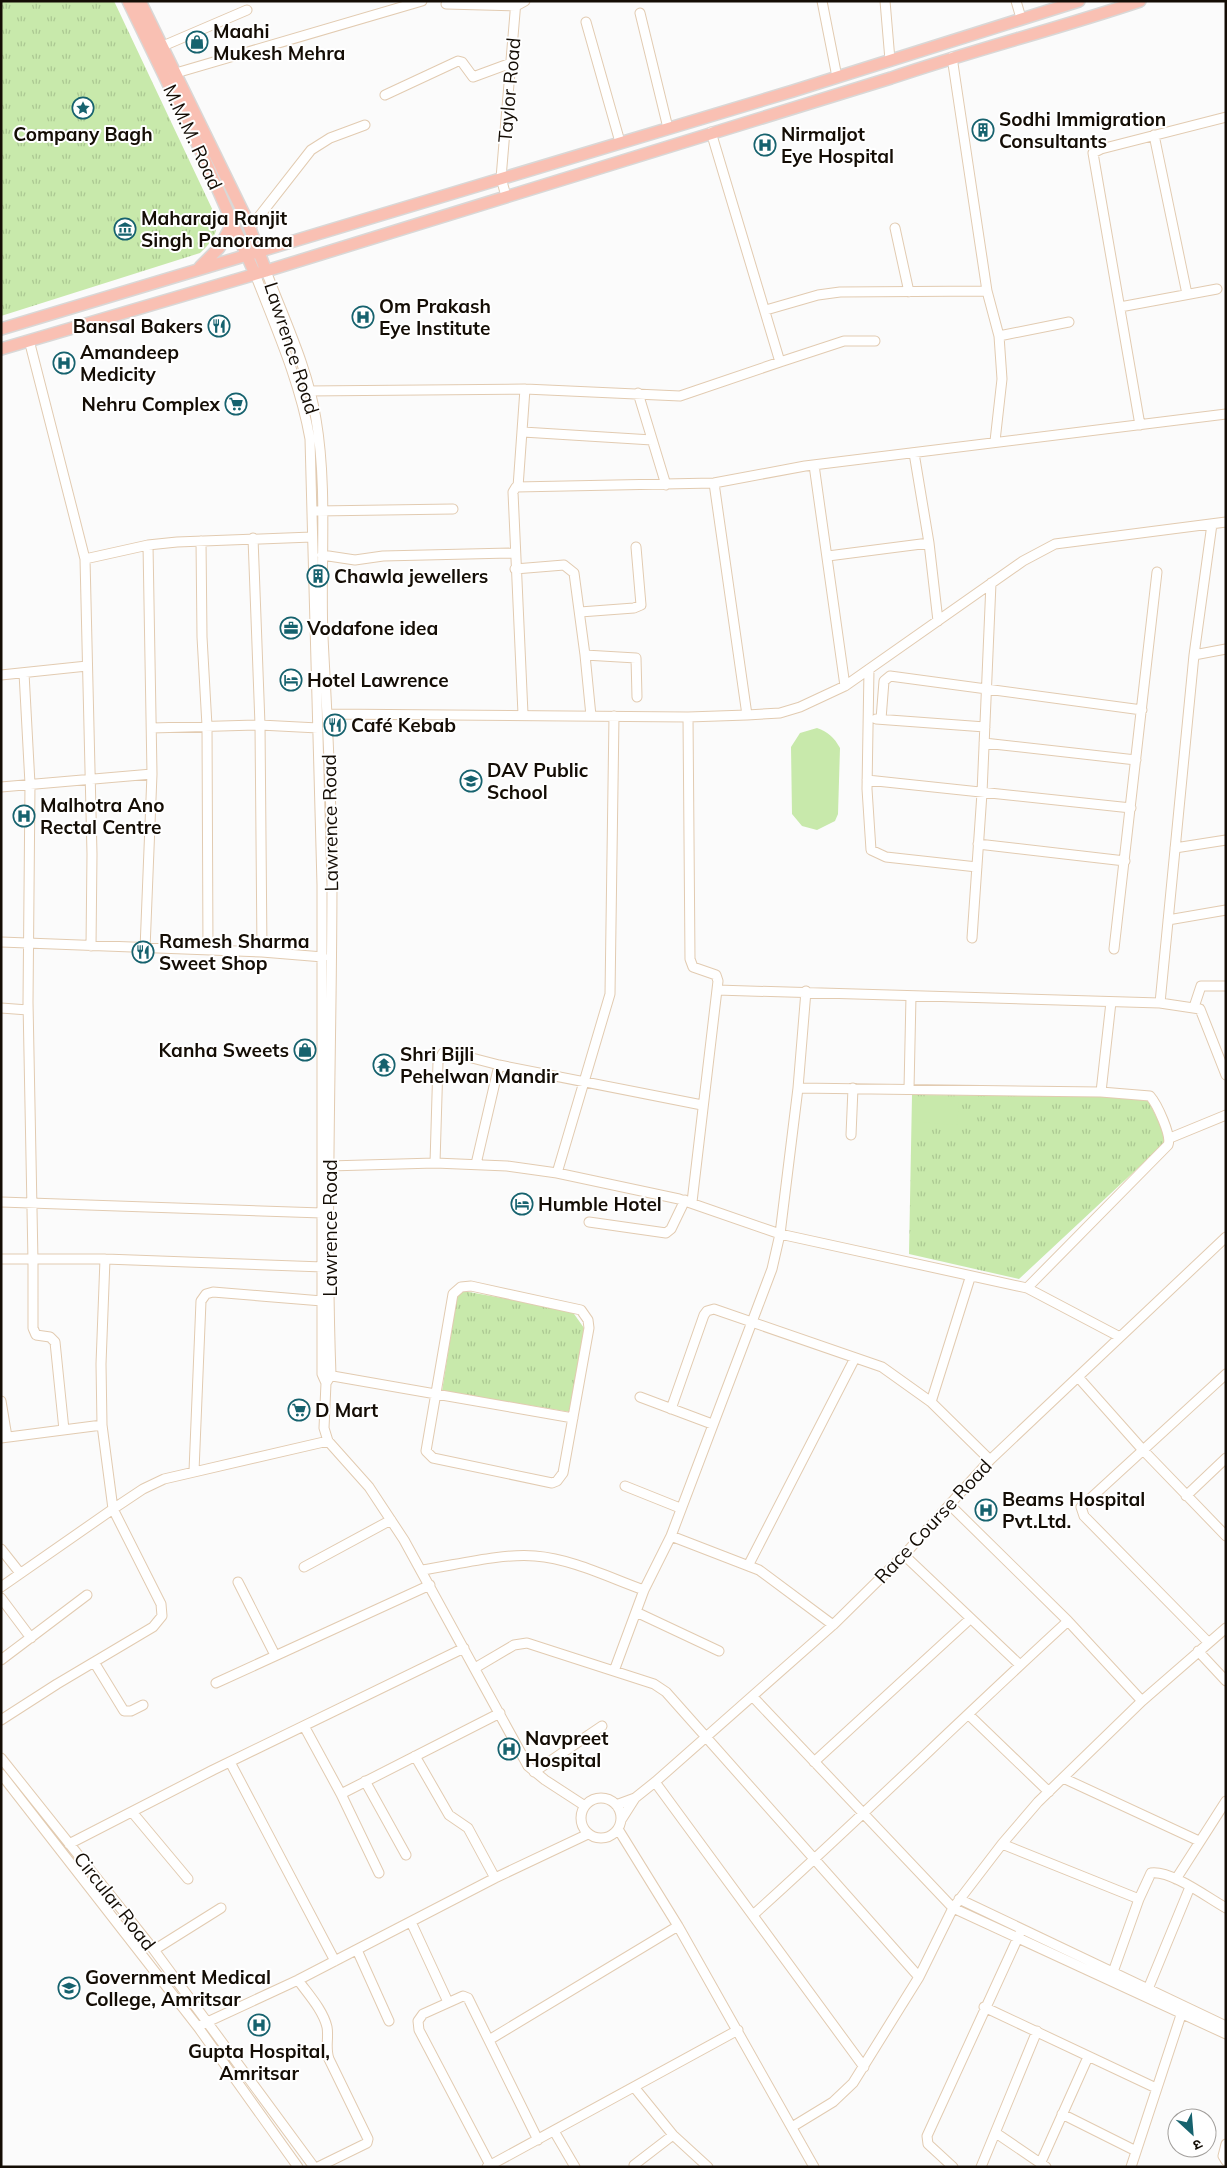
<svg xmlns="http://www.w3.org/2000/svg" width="1227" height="2168" font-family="Mulish,'Noto Sans Devanagari',sans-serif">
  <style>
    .grass { fill: url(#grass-tufts) }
    .pitch { fill: #c8e9ab }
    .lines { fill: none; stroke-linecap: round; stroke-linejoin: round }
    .minor-casing { stroke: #e2cbb1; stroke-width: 11 }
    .major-casing { stroke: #d9d8d7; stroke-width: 14 }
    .minor { stroke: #fff; stroke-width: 9 }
    .major { stroke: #f9c0b3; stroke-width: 11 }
    .labels { text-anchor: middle; stroke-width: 4; stroke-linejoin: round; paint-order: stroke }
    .poi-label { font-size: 19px; font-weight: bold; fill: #140d05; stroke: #fff; text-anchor: start }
    .street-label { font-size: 19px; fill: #140d05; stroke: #fff }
  </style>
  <defs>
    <pattern id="grass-tufts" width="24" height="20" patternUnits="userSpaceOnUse" patternTransform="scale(1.25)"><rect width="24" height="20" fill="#c8e9ab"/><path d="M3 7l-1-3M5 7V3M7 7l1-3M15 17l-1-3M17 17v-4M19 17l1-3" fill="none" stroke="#abc792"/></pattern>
  </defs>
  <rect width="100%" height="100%" fill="#fbfbfb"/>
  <path class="grass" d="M1 1H114L215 215C220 232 212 242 200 253L1 316Z
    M912 1095 1146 1096 1168 1140 1019 1279 909 1254Z
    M458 1290 572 1311 584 1328 570 1412 442 1391Z"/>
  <path class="pitch" d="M817 728C828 732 834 737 840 748L838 814 835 821 817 830 802 826 792 814 791 747 800 733Z
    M918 1097 959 1099 957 1125 916 1122Z"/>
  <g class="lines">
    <g class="minor-casing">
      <path id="minor" d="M822 1 837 77
        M885 1 890 60
        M1016 1 1021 18
        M446 4 516 6 525 1
        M640 13 668 128
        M586 22 620 142
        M163 46 247 10
        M952 57 987 291 999 336 1002 379 995 441
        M176 73 422 1
        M385 95 458 61 462 62 473 77 511 63
        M1154 135 1187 294
        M506 196 501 178 516 1
        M250 228 311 150 330 138 365 125
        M895 228 909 292
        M266 271C284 319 308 368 316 419 328 489 320 566 323 637 327 717 332 797 332 877 332 1043 325 1210 331 1375L326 1383
        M255 274C276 328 300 382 310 439L322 885V1374L326 1383 324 1428 328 1441 369 1487 404 1540 528 1766 545 1780 585 1806
        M1120 307 1217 289
        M766 310 818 295 840 292 987 291
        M999 336 1069 322
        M29 340 85 559 92 854 91 946
        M780 362 844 341H875
        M306 391 525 389 680 396 780 362 711 132
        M638 393 666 485
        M1140 425 1093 153 1101 149 1226 117
        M523 432 652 440
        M914 453 929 543 938 621
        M814 465 845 686
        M714 483 747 715
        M518 487 525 389
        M317 511 453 509
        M1212 524 1194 655 1160 1003 1200 1009 1226 1075
        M253 538 260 725 262 952
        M201 541 202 637 207 726 208 950
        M322 555 355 560 383 556 515 553
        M828 556 929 543
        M85 559 148 545 177 542 312 537
        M515 569 564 565 574 573 585 655 591 716
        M580 612 634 608 641 605 636 547
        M585 655 636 658 637 697
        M1194 655 1226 649
        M869 669 867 789 871 850 886 857 977 867
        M24 673 30 784 28 1002 33 1261V1328L36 1335 50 1337 55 1342 64 1430
        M1 675 87 666
        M328 714 688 717 747 715 780 713 800 707 845 686 1023 561 1055 544 1226 522
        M523 714 513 492 516 487 714 483 805 466 1226 414
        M688 717 690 959 693 967 716 975 718 981 692 1202
        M876 719 985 727
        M881 719 884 681 890 676 1142 710
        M152 728 260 725 318 728
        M984 743 1136 760
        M867 780 1131 808
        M1 787 152 774
        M978 844 1125 861
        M1175 848 1226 840
        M1168 920 1226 910
        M972 938 982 793 991 583
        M1 942 262 952 323 957
        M145 949 152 774 148 545
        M1114 949 1157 572
        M717 990 1160 1003
        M1194 1007 1201 986H1226
        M1 1008 28 1010
        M798 1088 1101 1092 1150 1096C1157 1104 1172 1136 1168 1145L1027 1288
        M909 1089 911 996
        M1101 1092 1111 1002
        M851 1135 853 1088
        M1170 1138 1226 1115
        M435 1163 438 1062 443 1053 449 1052 499 1065 702 1105
        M476 1164 499 1065
        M329 1166 435 1163 507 1166 557 1173 679 1199 780 1234 1027 1288 1120 1337
        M557 1173 610 994 614 716
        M1 1202 322 1213
        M589 1222 666 1233 671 1229 685 1200
        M1 1259H105L323 1267
        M471 1286 581 1310 588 1320 589 1328 563 1473 557 1481 552 1483 433 1458 426 1451 453 1294 461 1287Z
        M327 1375 573 1418
        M1078 1377 1142 1449 1226 1536
        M640 1397 712 1424
        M1 1401 7 1437
        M931 1402 970 1278
        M671 1409 704 1315 707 1311 714 1309 882 1367 931 1402 990 1460
        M1 1438 102 1425
        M194 1471 201 1301 206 1294 213 1292 322 1301
        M625 1486 680 1508
        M1186 1496 1226 1458
        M951 1506 1068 1621 1142 1701
        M671 1536 759 1570 833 1625
        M1 1549 20 1573
        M904 1555 1020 1665
        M749 1564 855 1358
        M304 1567 391 1520
        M422 1570C456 1565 502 1553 535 1556 573 1559 610 1578 644 1590
        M238 1582 275 1655
        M1 1587 113 1509 143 1489 164 1479 328 1441
        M1 1598 31 1638
        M636 1612 719 1651
        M1208 1642 1084 1516 1081 1507 1226 1374
        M1198 1651 1226 1681
        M1 1660 87 1595
        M94 1662 124 1711H131L143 1705
        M475 1668 514 1645 527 1643 654 1684 666 1692 919 1977
        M614 1671 644 1590 671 1536 772 1269 780 1234 798 1088 806 991
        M216 1683 430 1585
        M753 1697 953 1908 1226 2034
        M969 1715 1049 1792
        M1 1720 57 1684 153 1627 162 1616 161 1604 113 1509 102 1425 101 1364 105 1259
        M304 1726 341 1794 379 1873
        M415 1756 449 1815 468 1828 495 1878
        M1 1758 154 1950 314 2167
        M230 1762 335 1961
        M814 1762 970 1619
        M534 1772 602 1726
        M1 1774 198 2027 298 2167
        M1063 1778 1199 1841
        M365 1781 406 1855
        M655 1782 864 2067
        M341 1794 500 1713
        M581 1818a20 20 0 1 1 40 0a20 20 0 1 1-40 0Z
        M616 1805 635 1798 655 1782 833 1625 904 1555 990 1460 1226 1237
        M132 1812 188 1879
        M621 1820 635 1798
        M618 1829 678 1926 814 2167
        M69 1844 213 1770 464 1648
        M1002 1844 1139 1899
        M1176 1879 1226 1801
        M959 1899 1226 2026
        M753 1915C860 1819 962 1718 1068 1621
        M411 1922 448 2002
        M154 1950 221 1908
        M357 1950 389 2021
        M1113 1972 1139 1899 1151 1873C1171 1870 1208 1898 1226 1908
        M298 1980C308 1994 323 2010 327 2027 329 2038 325 2048 329 2059L368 2139 367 2143 318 2167
        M1148 1989 1190 1887
        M984 2007 1156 2088
        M203 2024 298 1980 495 1878 588 1834
        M489 2040 678 1926
        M634 2087 673 2135 708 2167
        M1062 2114 1136 2151
        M792 2127 833 2102 853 2083 919 1977 953 1908 1002 1844 1038 1802 1142 1701 1226 1628
        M554 2131 575 2167
        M996 2133 1046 2167
        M1226 2144 1223 2156 1226 2161
        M1041 2162 1088 2057
        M490 2165 419 2030 418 2021 423 2014 463 1996 468 1998 538 2140
        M634 2165 673 2135
        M487 2167 738 2030
        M953 2167 928 2144 927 2136 1020 1933
        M981 2167 1037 2031
        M1131 2167 1183 2009"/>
    </g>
    <g class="major-casing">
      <path id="major" d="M128 1 204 158 255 274
        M140 1 246 218 266 271
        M200 267 219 248 232 224
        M1 329 793 91 1079 1
        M1 349 266 271 891 78C973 50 1057 29 1140 1"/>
    </g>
    <use href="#minor" class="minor"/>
    <use href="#major" class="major"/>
  </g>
  <defs>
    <g id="shop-ring" transform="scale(1.125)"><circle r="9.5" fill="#fff" stroke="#16626e" stroke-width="1.5"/><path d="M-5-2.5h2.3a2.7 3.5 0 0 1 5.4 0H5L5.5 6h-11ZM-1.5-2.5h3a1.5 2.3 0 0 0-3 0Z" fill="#16626e"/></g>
    <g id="sight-ring" transform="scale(1.125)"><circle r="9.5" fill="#fff" stroke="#16626e" stroke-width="1.5"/><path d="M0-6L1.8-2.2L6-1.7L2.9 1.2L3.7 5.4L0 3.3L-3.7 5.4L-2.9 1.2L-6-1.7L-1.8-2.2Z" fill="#16626e"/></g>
    <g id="building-ring" transform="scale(1.125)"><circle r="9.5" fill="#fff" stroke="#16626e" stroke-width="1.5"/><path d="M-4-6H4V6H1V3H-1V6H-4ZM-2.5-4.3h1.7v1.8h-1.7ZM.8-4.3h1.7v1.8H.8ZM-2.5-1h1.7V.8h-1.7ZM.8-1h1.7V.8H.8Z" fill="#16626e"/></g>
    <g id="hospital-ring" transform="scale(1.125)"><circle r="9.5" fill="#fff" stroke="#16626e" stroke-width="1.5"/><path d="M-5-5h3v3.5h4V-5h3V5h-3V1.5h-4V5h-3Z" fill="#16626e"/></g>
    <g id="museum-ring" transform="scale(1.125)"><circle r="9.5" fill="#fff" stroke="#16626e" stroke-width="1.5"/><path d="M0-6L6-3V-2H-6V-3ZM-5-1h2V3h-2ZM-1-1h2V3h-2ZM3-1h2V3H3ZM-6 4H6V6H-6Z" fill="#16626e"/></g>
    <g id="restaurant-ring" transform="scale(1.125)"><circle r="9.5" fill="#fff" stroke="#16626e" stroke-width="1.5"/><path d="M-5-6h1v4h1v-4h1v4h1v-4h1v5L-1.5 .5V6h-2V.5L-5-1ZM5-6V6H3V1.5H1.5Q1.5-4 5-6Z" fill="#16626e"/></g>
    <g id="supermarket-ring" transform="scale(1.125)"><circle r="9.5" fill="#fff" stroke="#16626e" stroke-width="1.5"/><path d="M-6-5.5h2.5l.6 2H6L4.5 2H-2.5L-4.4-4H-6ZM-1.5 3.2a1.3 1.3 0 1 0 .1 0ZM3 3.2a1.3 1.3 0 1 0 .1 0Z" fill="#16626e"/></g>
    <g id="office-ring" transform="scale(1.125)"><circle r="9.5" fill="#fff" stroke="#16626e" stroke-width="1.5"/><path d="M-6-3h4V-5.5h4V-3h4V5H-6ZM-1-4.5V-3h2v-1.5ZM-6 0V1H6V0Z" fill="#16626e"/></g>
    <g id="hotel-ring" transform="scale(1.125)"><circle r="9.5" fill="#fff" stroke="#16626e" stroke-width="1.5"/><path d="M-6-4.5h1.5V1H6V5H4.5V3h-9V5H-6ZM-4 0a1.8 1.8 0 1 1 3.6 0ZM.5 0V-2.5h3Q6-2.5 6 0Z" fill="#16626e"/></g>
    <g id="school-ring" transform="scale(1.125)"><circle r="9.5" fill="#fff" stroke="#16626e" stroke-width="1.5"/><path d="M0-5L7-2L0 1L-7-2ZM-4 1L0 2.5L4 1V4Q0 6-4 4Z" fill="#16626e"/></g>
    <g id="temple-ring" transform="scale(1.125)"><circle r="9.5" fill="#fff" stroke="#16626e" stroke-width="1.5"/><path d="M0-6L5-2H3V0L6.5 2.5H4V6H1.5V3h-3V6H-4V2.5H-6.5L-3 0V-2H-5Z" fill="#16626e"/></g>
    <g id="university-ring" transform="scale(1.125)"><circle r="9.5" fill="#fff" stroke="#16626e" stroke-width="1.5"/><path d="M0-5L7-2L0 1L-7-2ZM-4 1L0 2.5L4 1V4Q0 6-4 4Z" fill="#16626e"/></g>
  </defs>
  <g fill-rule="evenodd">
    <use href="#shop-ring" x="197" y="42"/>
    <use href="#sight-ring" x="83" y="108"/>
    <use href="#building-ring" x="983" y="130"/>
    <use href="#hospital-ring" x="765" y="145"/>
    <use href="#museum-ring" x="125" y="229"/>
    <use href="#hospital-ring" x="363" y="317"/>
    <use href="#restaurant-ring" x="219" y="326"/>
    <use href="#hospital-ring" x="64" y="363"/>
    <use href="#supermarket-ring" x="236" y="404"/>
    <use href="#building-ring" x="318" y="576"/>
    <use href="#office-ring" x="291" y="628"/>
    <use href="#hotel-ring" x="291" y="680"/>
    <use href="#restaurant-ring" x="335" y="725"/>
    <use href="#school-ring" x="471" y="781"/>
    <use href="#hospital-ring" x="24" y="816"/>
    <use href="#restaurant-ring" x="143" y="952"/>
    <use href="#shop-ring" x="305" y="1050"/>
    <use href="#temple-ring" x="384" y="1065"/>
    <use href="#hotel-ring" x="522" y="1204"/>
    <use href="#supermarket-ring" x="299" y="1410"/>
    <use href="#hospital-ring" x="986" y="1510"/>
    <use href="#hospital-ring" x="509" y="1749"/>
    <use href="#university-ring" x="69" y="1988"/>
    <use href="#hospital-ring" x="259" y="2025"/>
  </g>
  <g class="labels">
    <g class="poi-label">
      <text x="213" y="38">Maahi<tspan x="213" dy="22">Mukesh Mehra</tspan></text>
      <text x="999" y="126">Sodhi Immigration<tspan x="999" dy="22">Consultants</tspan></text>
      <text x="83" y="141" text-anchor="middle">Company Bagh</text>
      <text x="781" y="141">Nirmaljot<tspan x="781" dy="22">Eye Hospital</tspan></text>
      <text x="141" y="225">Maharaja Ranjit<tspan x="141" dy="22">Singh Panorama</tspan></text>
      <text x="379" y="313">Om Prakash<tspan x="379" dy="22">Eye Institute</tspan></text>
      <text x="203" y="333" text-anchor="end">Bansal Bakers</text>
      <text x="80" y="359">Amandeep<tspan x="80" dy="22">Medicity</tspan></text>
      <text x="220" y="411" text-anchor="end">Nehru Complex</text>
      <text x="334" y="583">Chawla jewellers</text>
      <text x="307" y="635">Vodafone idea</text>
      <text x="307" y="687">Hotel Lawrence</text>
      <text x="351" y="732">Café Kebab</text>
      <text x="487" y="777">DAV Public<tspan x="487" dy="22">School</tspan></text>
      <text x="40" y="812">Malhotra Ano<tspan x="40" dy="22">Rectal Centre</tspan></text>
      <text x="159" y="948">Ramesh Sharma<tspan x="159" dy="22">Sweet Shop</tspan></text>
      <text x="289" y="1057" text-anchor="end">Kanha Sweets</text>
      <text x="400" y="1061">Shri Bijli<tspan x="400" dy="22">Pehelwan Mandir</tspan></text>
      <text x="538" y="1211">Humble Hotel</text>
      <text x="315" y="1417">D Mart</text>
      <text x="1002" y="1506">Beams Hospital<tspan x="1002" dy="22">Pvt.Ltd.</tspan></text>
      <text x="525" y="1745">Navpreet<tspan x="525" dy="22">Hospital</tspan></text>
      <text x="85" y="1984">Government Medical<tspan x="85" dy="22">College, Amritsar</tspan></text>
      <text x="259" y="2058" text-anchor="middle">Gupta Hospital,<tspan x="259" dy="22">Amritsar</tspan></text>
    </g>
    <g class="street-label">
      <text transform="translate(509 90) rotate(-85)" y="7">Taylor Road</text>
      <text transform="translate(193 137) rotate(65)" y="7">M.M.M. Road</text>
      <text transform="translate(292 348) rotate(72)" y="7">Lawrence Road</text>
      <text transform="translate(330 823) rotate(-91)" y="7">Lawrence Road</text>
      <text transform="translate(330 1228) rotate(-90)" y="7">Lawrence Road</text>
      <text transform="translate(933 1521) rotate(-47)" y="7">Race Course Road</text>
      <text transform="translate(115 1901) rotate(52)" y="7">Circular Road</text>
    </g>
  </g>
  <rect width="1227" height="2168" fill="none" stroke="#140d05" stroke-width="5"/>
  <g transform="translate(1192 2133) rotate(154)"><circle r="24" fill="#ffffff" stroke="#a19e9b"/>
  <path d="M0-4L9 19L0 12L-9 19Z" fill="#16626e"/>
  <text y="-8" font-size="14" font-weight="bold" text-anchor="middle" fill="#140d05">उ</text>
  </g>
</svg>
